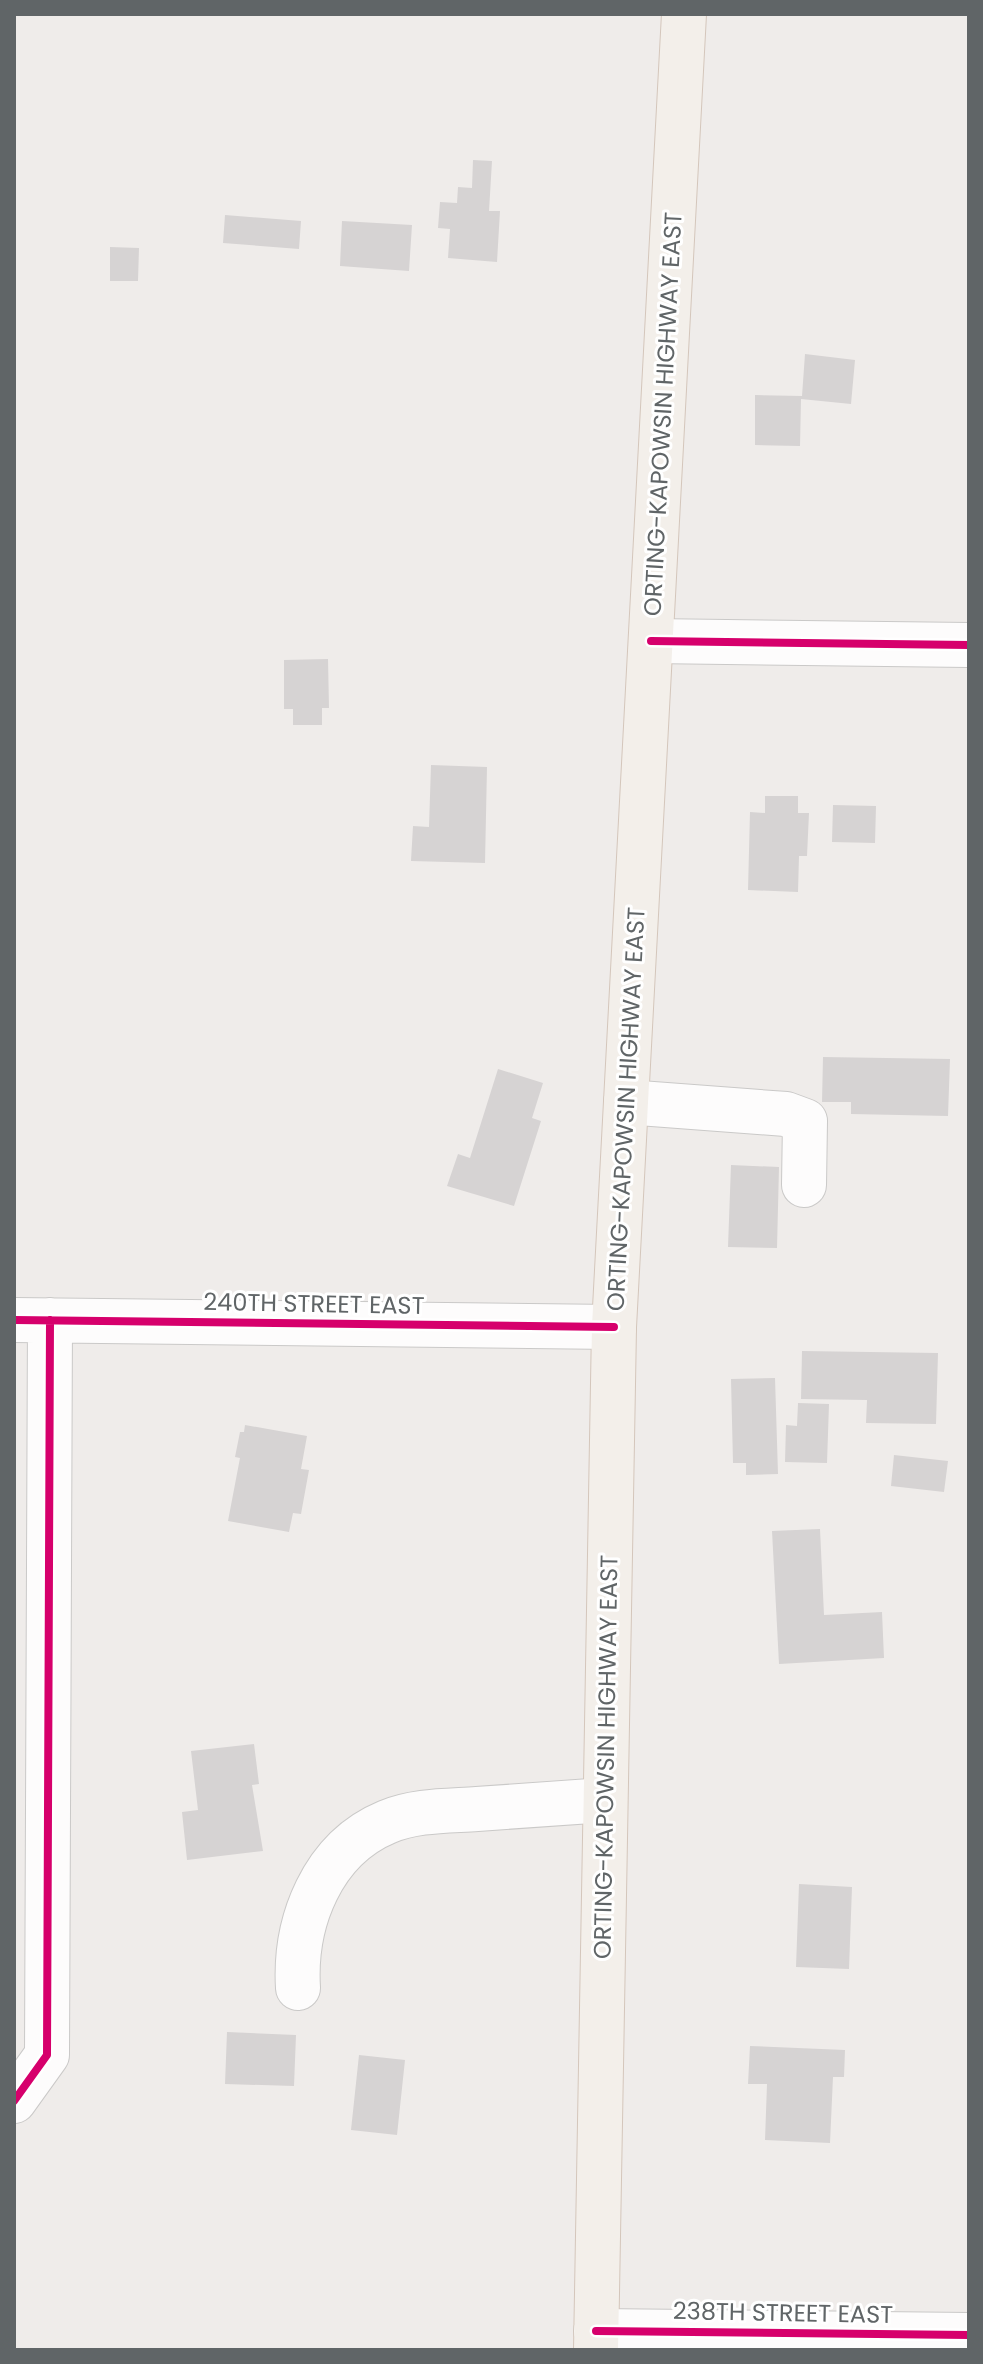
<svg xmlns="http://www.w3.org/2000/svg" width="983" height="2364" font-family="Poppins,sans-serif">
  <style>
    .building { fill: #d6d3d3 }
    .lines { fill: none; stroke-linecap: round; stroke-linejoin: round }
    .minor-casing { stroke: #cac9c8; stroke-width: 46 }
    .major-casing { stroke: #d4c6bb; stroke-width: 46 }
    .minor { stroke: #fdfcfc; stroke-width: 44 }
    .major { stroke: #f3efea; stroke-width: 44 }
    .cycleway-casing { stroke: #fff; stroke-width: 13 }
    .cycleway { stroke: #d6006c; stroke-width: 8 }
    .labels { text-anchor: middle; stroke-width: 6; stroke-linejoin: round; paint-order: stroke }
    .street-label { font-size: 24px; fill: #606567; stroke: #fff }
  </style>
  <rect width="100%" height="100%" fill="#efecea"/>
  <path class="building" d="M473 160 492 161 489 211H500L497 262 448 258 450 229 438 228 440 202 457 203 458 187 472 188Z
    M225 215 301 221 299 249 223 243Z
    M342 221 412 225 409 271 340 266Z
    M110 247 139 248 138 281H110Z
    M805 354 855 360 851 404 801 399 800 446 755 445V395L802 396Z
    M328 659 329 708H322V725H293V709H284V660Z
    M431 765 487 767 485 863 411 861 413 826 429 827Z
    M765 796H798V813H809L807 856H799L798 892 748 890 750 812 765 813Z
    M833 805 876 806 875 843 832 842Z
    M823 1057 950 1059 948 1116 851 1114V1102H822Z
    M498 1069 543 1083 532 1118 541 1121 514 1206 447 1186 458 1154 470 1158Z
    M731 1165 779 1167 777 1248 728 1247Z
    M802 1351 938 1353 936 1424 866 1423 867 1400 801 1399Z
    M775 1378 778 1474 746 1475V1463H733L731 1379Z
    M798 1403 829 1404 827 1463 785 1462 786 1425 797 1426Z
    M245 1425 307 1436 301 1469 309 1470 301 1514 293 1513 289 1532 228 1521 240 1458 235 1457 240 1432H244Z
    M894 1455 948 1461 944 1492 891 1486Z
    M820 1529 824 1615 882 1612 884 1658 779 1664 772 1531Z
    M254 1744 259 1784 252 1785 263 1851 187 1860 182 1812 198 1810 191 1751Z
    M799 1884 852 1887 849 1969 796 1967Z
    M227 2032 296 2035 294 2086 225 2084Z
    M750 2046 845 2050 844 2077H833L830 2143 765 2140 767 2084H748Z
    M359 2055 405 2060 397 2135 351 2130Z"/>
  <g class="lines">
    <g class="minor-casing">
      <path id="minor" d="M651 641 969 645
        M626 1102 786 1114 805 1121 804 1185
        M14 1320 614 1327
        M298 1988C294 1922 322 1849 387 1822 415 1810 448 1811 477 1809 520 1806 563 1803 605 1800
        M14 2101 47 2055 50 1320
        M596 2331 969 2335"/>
    </g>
    <g class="major-casing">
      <path id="major" d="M596 2350 614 1327 684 14"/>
    </g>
    <use href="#minor" class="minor"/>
    <use href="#major" class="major"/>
    <g class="cycleway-casing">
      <path id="cycleway" d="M651 641 969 645
        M14 1320 614 1327
        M14 2101 47 2055 50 1320
        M596 2331 969 2335"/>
    </g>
    <use href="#cycleway" class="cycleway"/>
  </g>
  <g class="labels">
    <g class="street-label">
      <text transform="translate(663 414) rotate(-87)" y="8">ORTING-KAPOWSIN HIGHWAY EAST</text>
      <text transform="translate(626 1109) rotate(-87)" y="8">ORTING-KAPOWSIN HIGHWAY EAST</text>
      <text transform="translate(314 1304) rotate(1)" y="8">240TH STREET EAST</text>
      <text transform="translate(606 1757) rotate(-89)" y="8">ORTING-KAPOWSIN HIGHWAY EAST</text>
      <text transform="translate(783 2313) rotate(1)" y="8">238TH STREET EAST</text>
    </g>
  </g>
  <rect width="983" height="2364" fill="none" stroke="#606567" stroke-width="32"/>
</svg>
